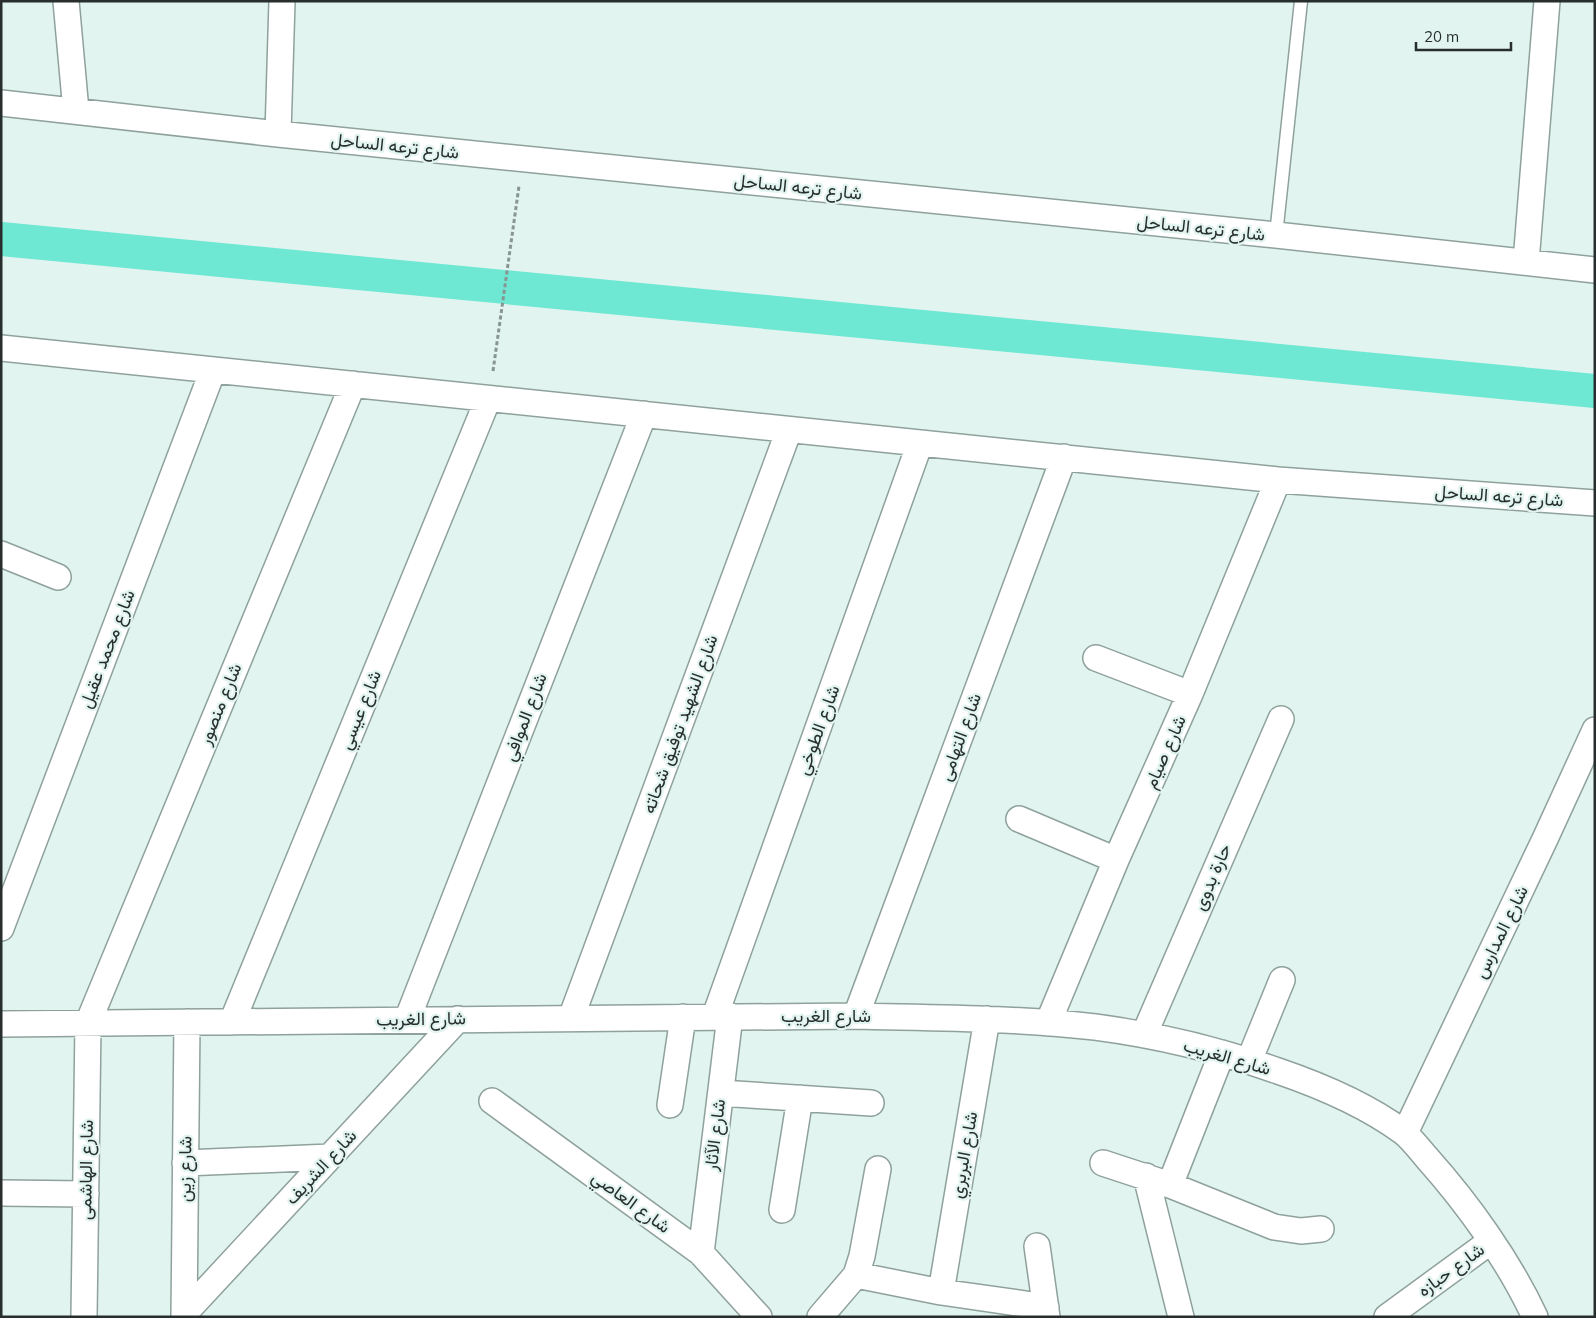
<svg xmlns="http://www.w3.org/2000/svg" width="1596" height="1318" font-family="Mulish,Vazirmatn,sans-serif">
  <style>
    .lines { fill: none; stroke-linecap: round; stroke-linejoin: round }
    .canal { stroke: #6ee8d3; stroke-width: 34 }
    .service-casing { stroke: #8fa19c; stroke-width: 15 }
    .minor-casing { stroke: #8fa19c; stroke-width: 28 }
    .path { stroke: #889592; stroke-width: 3; stroke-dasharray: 4 2.5; stroke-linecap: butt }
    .service { stroke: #fff; stroke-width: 12 }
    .minor { stroke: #fff; stroke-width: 25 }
    .labels { text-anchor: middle; stroke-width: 4.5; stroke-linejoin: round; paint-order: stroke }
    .street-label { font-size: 18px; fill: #272e2d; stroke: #e1f4ef }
  </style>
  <rect width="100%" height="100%" fill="#e1f4ef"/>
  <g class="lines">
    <path class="canal" d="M1 239 1595 391"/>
    <g class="service-casing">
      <path id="service" d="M1276 235 1301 1"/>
    </g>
    <g class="minor-casing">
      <path id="minor" d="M66 1 76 111
        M1 103 278 134 1276 235 1595 270
        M278 134 282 1
        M1526 262 1547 1
        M1 348 1278 480 1595 503
        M1 554 58 577
        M1096 658 1190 694
        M1019 819 1116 860
        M1 928 213 370
        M715 1016 920 443
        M856 1016 1064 457
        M571 1018 789 430
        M407 1020 644 414
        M232 1022 488 399
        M1048 1023 1116 860 1190 694 1278 480
        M1 1024 856 1016C936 1018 1016 1018 1095 1027 1157 1035 1219 1050 1278 1071 1322 1086 1365 1104 1403 1132 1412 1139 1420 1150 1427 1158 1468 1204 1509 1261 1535 1317
        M1144 1035 1281 719
        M1249 1061 1282 980
        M721 1093 871 1103
        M492 1101 701 1253 759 1317
        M670 1105 683 1017
        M1405 1133 1545 839 1595 730
        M185 1163 330 1157
        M1103 1163 1170 1185 1274 1227 1301 1231 1321 1229
        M1146 1176 1181 1317
        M1170 1185 1222 1053
        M1 1193 86 1194
        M782 1210 800 1098
        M1037 1246 1047 1317
        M701 1253 730 1016
        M856 1275 941 1292 1046 1307
        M941 1292 987 1019
        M184 1314 458 1019
        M84 1317 88 1023 353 384
        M184 1317 187 1022
        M820 1317 856 1275 862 1256 878 1169
        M1387 1317 1491 1241"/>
    </g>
    <path class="path" d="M493 371 519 186"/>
    <use href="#service" class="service"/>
    <use href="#minor" class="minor"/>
  </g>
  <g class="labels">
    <g class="street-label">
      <text transform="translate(395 146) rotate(6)" y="6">شارع ترعه الساحل</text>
      <text transform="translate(798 187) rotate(6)" y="6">شارع ترعه الساحل</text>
      <text transform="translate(1201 228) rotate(6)" y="6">شارع ترعه الساحل</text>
      <text transform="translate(1499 496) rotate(4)" y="6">شارع ترعه الساحل</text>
      <text transform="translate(107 649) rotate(-69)" y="6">شارع محمد عقيل</text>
      <text transform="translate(220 704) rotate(-68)" y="6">شارع منصور</text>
      <text transform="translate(360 710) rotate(-68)" y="6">شارع عيسي</text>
      <text transform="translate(525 717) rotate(-69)" y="6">شارع الموافي</text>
      <text transform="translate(680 724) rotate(-70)" y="6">شارع الشهيد توفيق شحاته</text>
      <text transform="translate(818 730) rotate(-70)" y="6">شارع الطوخي</text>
      <text transform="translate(960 737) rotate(-70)" y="6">شارع التهامى</text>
      <text transform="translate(1165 752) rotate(-66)" y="6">شارع صيام</text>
      <text transform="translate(1212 877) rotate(-67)" y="6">حارة بدوى</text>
      <text transform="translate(1501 932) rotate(-64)" y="6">شارع المدارس</text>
      <text x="826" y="1022">شارع الغريب</text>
      <text transform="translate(421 1019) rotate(-1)" y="6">شارع الغريب</text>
      <text transform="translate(1227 1057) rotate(16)" y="6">شارع الغريب</text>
      <text transform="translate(715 1135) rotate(-83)" y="6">شارع الآثار</text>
      <text transform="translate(964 1155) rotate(-80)" y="6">شارع البربري</text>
      <text transform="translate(321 1167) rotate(-47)" y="6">شارع الشريف</text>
      <text transform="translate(185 1169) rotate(-89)" y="6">شارع زين</text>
      <text transform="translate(86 1170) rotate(-89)" y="6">شارع الهاشمى</text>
      <text transform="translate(631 1202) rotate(36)" y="6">شارع العاصي</text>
      <text transform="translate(1451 1270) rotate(-36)" y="6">شارع حبازه</text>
    </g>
  </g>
  <rect width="1596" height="1318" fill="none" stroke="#272e2d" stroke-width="5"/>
  <path d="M1416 42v8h95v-8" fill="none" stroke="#272e2d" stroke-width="2.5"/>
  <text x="1424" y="42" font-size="15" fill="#272e2d" stroke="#e1f4ef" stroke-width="4" paint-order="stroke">20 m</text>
</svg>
